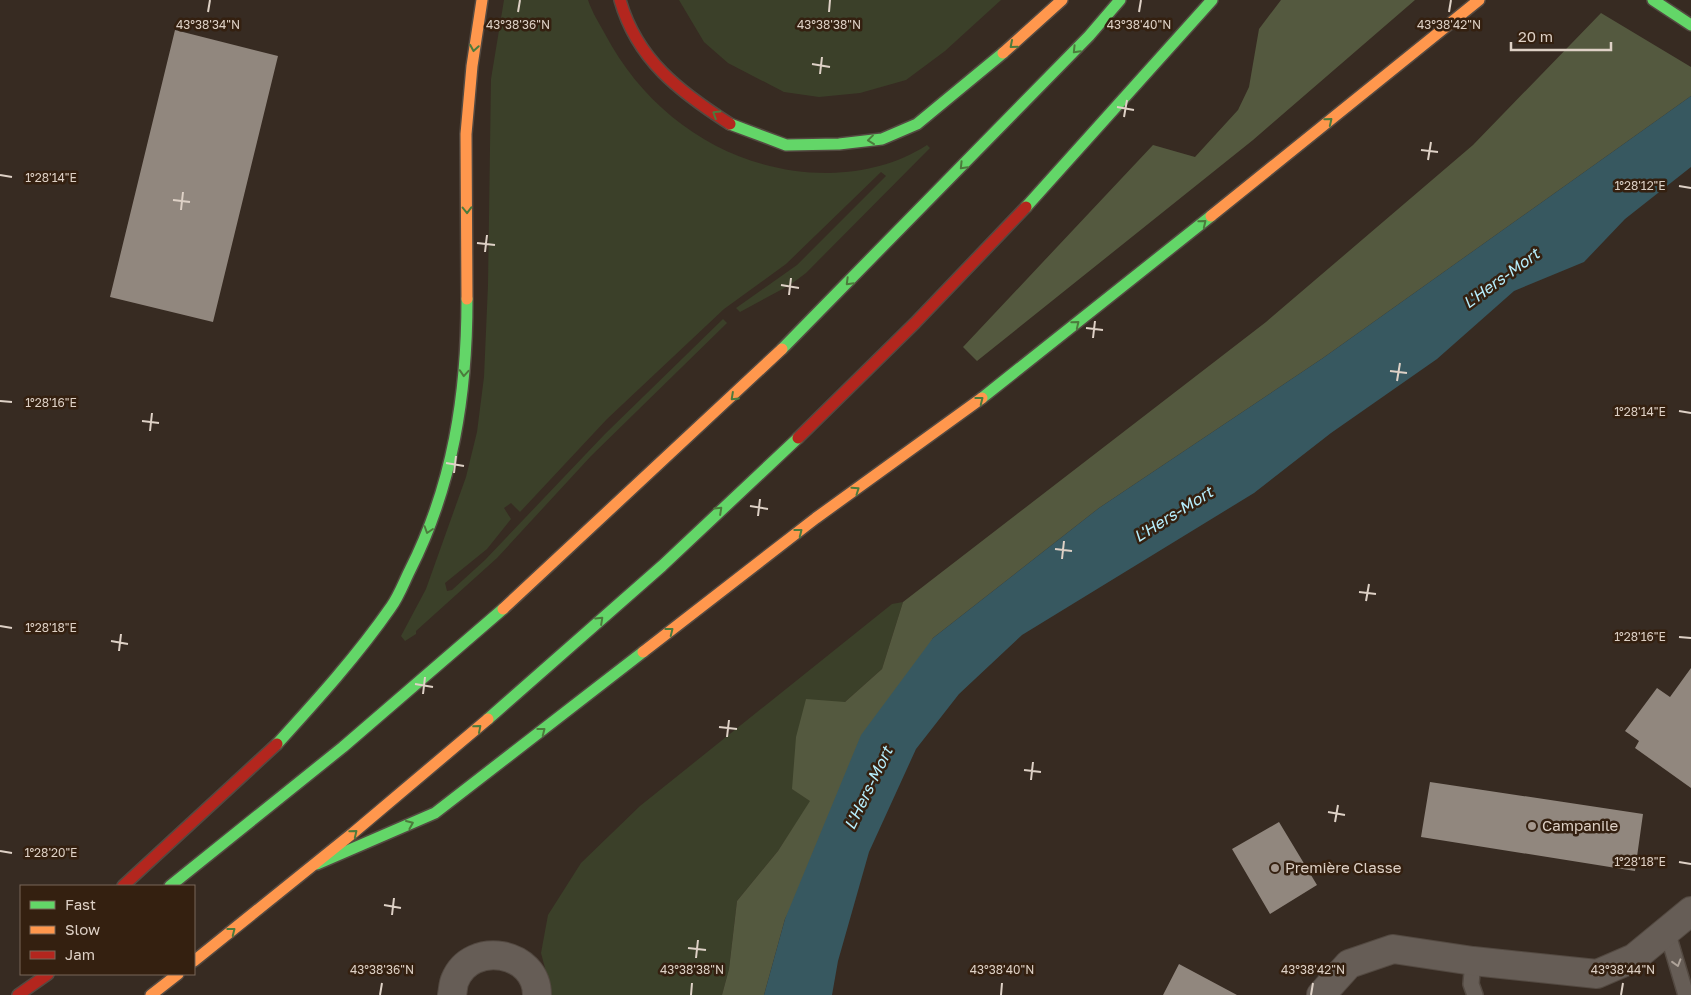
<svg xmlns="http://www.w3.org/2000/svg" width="1691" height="995" font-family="'Golos Text',sans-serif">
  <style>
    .green { fill: #3b4029 }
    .forest { fill: #54593f }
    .water { fill: #375860 }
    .building { fill: #91877e }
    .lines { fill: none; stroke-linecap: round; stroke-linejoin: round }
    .lane-casing { stroke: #534941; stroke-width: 18 }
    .street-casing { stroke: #534941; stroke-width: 30 }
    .fast-casing { stroke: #534941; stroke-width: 14 }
    .slow-casing { stroke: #534941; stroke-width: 14 }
    .jam-casing { stroke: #534941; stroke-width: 14 }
    .lane { stroke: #665d56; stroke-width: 15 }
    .street { stroke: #665d56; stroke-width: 28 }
    .fast { stroke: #63d668; stroke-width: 11 }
    .slow { stroke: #ff974d; stroke-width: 11 }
    .jam { stroke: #b3261e; stroke-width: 11 }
    .oneway { stroke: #4c7b3c }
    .oneway2 { stroke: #aea399 }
    .ticks { fill: none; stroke: #ded1c6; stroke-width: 2 }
    .poi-dot { fill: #a4978d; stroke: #342010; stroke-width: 2 }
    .labels { text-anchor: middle; stroke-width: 5; stroke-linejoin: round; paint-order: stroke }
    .poi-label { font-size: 15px; fill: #ded1c6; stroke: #342010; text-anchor: start }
    .water-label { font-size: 16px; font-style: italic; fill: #b6eefd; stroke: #342010 }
    .ticks-label { font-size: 12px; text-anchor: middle; fill: #ded1c6; stroke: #342010; stroke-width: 5; stroke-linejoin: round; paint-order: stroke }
  </style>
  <rect width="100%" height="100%" fill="#372b22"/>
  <path class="green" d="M504 0H588C592 12 599 23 605 34 649 118 734 174 829 173 864 172 898 164 927 145L930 148 806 273 790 285 740 312 736 308 797 265 886 176 881 172 786 264 724 309 607 419 520 512 511 503 504 508 511 519 487 549 445 583 447 591 452 590 485 560 605 434 723 319 727 323 591 456 497 558 416 631V634L405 641 401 636 426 589 466 477 477 432 484 377 488 285 491 79Z
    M679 0H1001L945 51 906 80 860 93 819 97 784 92 728 63 704 42Z
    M903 602 882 669 845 702 811 801 778 851 737 901 729 969 722 995H549V983L541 953 548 915 581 863 640 806 892 604Z"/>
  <path class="forest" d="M1281 0H1415L1253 140 977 361 963 347 1153 145 1195 157 1238 110 1249 87 1259 29Z
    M1601 13 1691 67V96L1323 358 1099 508 933 638 785 919 764 995H722L729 969 737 901 778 851 810 801 792 789 796 737 806 699 845 702 882 669 903 602 1266 322 1473 145Z"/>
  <path class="water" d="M1691 96V167L1625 219 1584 262 1514 291 1437 359 1331 433 1254 493 1022 635 959 694 916 749 869 852 838 961 832 995H764L785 919 861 735 933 638 1099 508 1323 358Z"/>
  <path class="building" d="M175 30 278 56 213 322 110 297Z
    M1691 668V788L1635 748 1639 741 1625 731 1657 688 1670 697Z
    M1430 782 1643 814 1635 871 1421 837Z
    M1279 822 1317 885 1270 914 1232 849Z
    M1179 964 1237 995H1163Z"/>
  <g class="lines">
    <g class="lane-casing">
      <path id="lane" d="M1667 931 1686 995
        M1473 961 1471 984 1475 995"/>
    </g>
    <g class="street-casing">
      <path id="street" d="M452 995C453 990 453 984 455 980 471 940 537 951 537 995
        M1321 995 1349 964 1393 949 1473 961 1597 974 1634 958 1691 911"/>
    </g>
    <g class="fast-casing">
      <path id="fast" d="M1653 0 1691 25
        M730 124 786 145 839 144 882 139 917 124 1003 53
        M1026 207 1212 0
        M782 349 1089 36 1120 0
        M982 398 1211 216
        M488 719 662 566 798 438
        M277 744C317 700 357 656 391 607 399 596 404 582 410 570 453 485 467 394 467 299
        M317 864 435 813 643 652
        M170 886 343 747 503 609"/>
    </g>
    <g class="slow-casing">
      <path id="slow" d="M1003 53 1062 0
        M1211 216 1479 0
        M467 299 466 134 472 66 482 0
        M503 609 782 349
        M643 652 816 518 982 398
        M194 961 353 833 488 719
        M151 995 178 974"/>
    </g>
    <g class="jam-casing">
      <path id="jam" d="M620 0C637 60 680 92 730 124
        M798 438 915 323 1026 207
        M123 886 277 744
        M18 995 48 974"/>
    </g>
    <use href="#lane" class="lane"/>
    <use href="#street" class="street"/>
    <use href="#fast" class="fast"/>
    <use href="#slow" class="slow"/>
    <use href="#jam" class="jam"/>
  </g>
  <defs><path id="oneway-chevron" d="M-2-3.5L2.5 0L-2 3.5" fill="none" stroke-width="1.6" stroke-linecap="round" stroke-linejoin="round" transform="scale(1.25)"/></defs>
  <g class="oneway">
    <use href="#oneway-chevron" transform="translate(1013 45) rotate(139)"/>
    <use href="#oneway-chevron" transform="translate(474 48) rotate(99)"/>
    <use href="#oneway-chevron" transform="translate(1076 50) rotate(134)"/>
    <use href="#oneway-chevron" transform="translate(716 114) rotate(-148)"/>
    <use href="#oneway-chevron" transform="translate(1329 121) rotate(-39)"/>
    <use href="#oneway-chevron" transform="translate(871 140) rotate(173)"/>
    <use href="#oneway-chevron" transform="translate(963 166) rotate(134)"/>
    <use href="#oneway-chevron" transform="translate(467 210) rotate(89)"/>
    <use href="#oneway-chevron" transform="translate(1203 223) rotate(-39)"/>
    <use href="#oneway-chevron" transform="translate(849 282) rotate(135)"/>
    <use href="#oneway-chevron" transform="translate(1076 324) rotate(-39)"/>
    <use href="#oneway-chevron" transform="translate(464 373) rotate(94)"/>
    <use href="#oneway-chevron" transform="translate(734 397) rotate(137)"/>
    <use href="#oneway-chevron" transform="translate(980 400) rotate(-38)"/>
    <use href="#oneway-chevron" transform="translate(856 490) rotate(-35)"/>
    <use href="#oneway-chevron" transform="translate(719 510) rotate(-43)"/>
    <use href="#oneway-chevron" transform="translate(428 530) rotate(108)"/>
    <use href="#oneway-chevron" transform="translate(799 532) rotate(-38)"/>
    <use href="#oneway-chevron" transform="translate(600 620) rotate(-43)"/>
    <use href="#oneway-chevron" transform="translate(670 631) rotate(-38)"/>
    <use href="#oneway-chevron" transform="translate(478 728) rotate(-41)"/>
    <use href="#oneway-chevron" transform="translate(542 731) rotate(-38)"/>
    <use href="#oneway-chevron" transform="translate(410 824) rotate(-23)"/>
    <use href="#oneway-chevron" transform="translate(354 833) rotate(-39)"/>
    <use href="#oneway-chevron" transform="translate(232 931) rotate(-38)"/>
  </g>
  <use class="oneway2" href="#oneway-chevron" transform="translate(1677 963) rotate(73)"/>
  <path class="ticks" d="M208 12 210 0M518 12 520 0M829 12 830 0M1139 12 1141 0M1449 12 1451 0M812 64 830 67M820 74 822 57M1117 107 1134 110M1124 117 1127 100M1421 150 1438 152M1428 160 1431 142M0 175 12 177M1679 186 1691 188M173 200 190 202M181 210 183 192M477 243 495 245M485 252 487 235M781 285 799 288M789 295 791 278M1086 328 1103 330M1093 338 1095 321M1390 371 1407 373M1397 381 1400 363M0 401 12 402M1679 411 1691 413M142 421 159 423M150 431 152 413M446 463 464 466M454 473 456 456M750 506 768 509M758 516 760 499M1055 549 1072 551M1062 559 1064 541M1359 592 1376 594M1366 601 1369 584M0 626 12 628M1679 637 1691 638M111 641 128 644M119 651 121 634M415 684 433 687M423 694 425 677M719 727 737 729M727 737 729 720M1024 770 1041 772M1031 780 1033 762M1328 812 1345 815M1335 822 1338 805M0 851 12 853M1679 862 1691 864M384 905 401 908M392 915 394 898M688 948 706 950M696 958 698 940M380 995 382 983M691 995 692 983M1001 995 1002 983M1311 995 1313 983M1621 995 1623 983"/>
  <g class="poi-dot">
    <circle cx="1532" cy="826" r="5"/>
    <circle cx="1275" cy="868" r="5"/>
  </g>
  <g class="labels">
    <g class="poi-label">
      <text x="1542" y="831">Campanile</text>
      <text x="1285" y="873">Première Classe</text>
    </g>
    <g class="water-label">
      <text transform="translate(1501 278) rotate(-36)" y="6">L'Hers-Mort</text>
      <text transform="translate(1173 514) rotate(-32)" y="6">L'Hers-Mort</text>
      <text transform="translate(868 788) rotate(-64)" y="6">L'Hers-Mort</text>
    </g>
  </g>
  <g class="ticks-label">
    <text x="208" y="29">43°38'34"N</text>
    <text x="518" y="29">43°38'36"N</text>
    <text x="829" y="29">43°38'38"N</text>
    <text x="1139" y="29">43°38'40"N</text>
    <text x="1449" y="29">43°38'42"N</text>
    <text x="51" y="182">1°28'14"E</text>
    <text x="1640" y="190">1°28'12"E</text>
    <text x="51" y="407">1°28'16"E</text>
    <text x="1640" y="416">1°28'14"E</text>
    <text x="51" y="632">1°28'18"E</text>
    <text x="1640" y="641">1°28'16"E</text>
    <text x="51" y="857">1°28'20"E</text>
    <text x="1640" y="866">1°28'18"E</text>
    <text x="382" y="974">43°38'36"N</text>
    <text x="692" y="974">43°38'38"N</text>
    <text x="1002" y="974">43°38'40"N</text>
    <text x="1313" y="974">43°38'42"N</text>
    <text x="1623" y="974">43°38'44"N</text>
  </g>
  <rect x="20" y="885" width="175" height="90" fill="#342010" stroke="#786759"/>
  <rect x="30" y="901" width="25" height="8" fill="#63d668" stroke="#786759"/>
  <text x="65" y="910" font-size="15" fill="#ded1c6">Fast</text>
  <rect x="30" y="926" width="25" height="8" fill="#ff974d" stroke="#786759"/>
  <text x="65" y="935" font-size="15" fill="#ded1c6">Slow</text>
  <rect x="30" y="951" width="25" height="8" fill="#b3261e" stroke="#786759"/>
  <text x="65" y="960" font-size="15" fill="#ded1c6">Jam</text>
  <path d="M1511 42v8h100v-8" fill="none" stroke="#ded1c6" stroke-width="2.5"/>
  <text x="1518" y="42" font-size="15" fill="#ded1c6" stroke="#342010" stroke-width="4" paint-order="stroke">20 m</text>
</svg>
